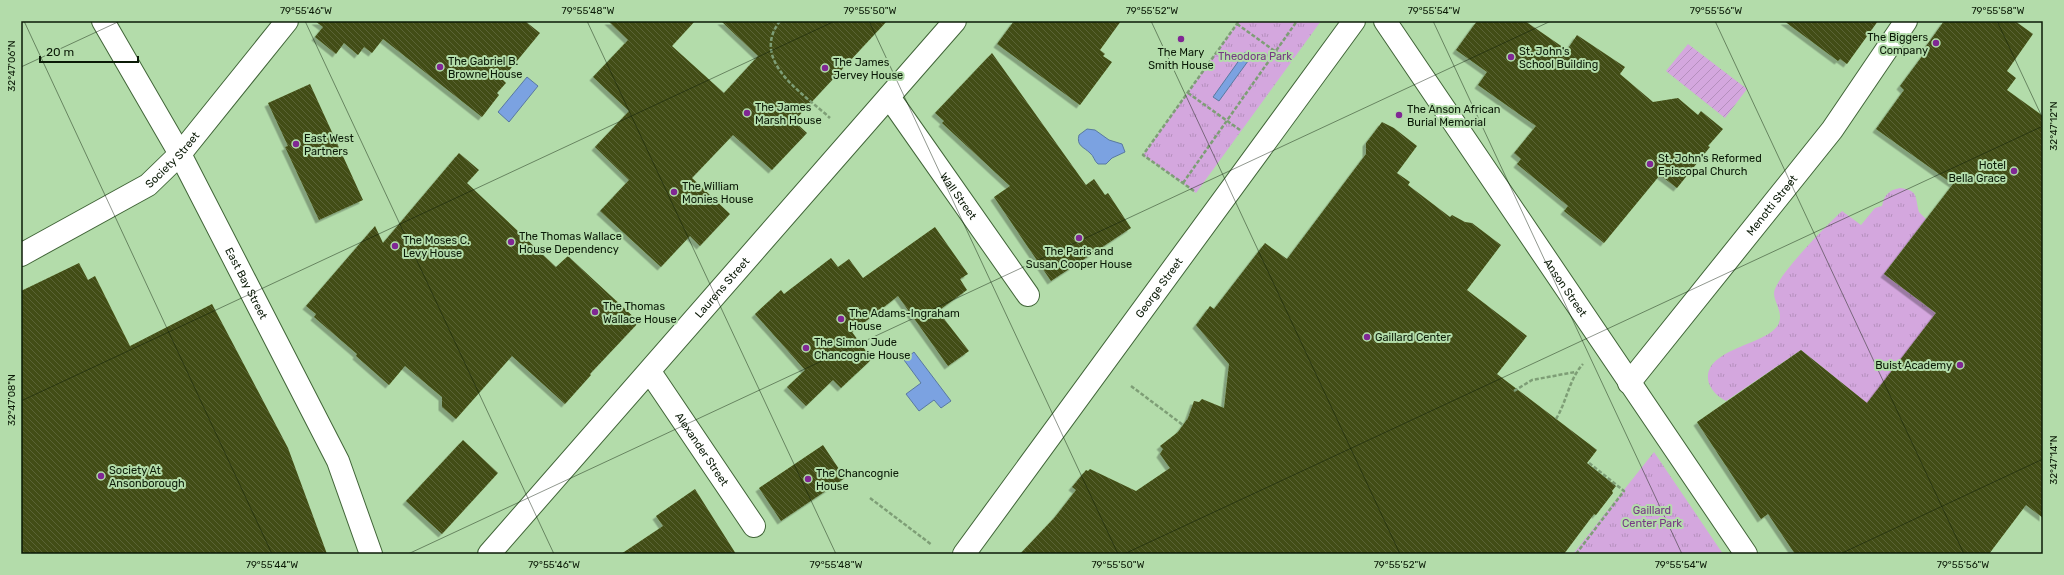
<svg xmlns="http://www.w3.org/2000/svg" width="2064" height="575" font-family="Rubik,sans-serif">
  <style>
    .park { fill: url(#park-tufts) }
    .garden { fill: url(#garden-furrows) }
    .water { fill: #7ba2e1; stroke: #5979a0 }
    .building { fill: url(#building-back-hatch); filter: url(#shadow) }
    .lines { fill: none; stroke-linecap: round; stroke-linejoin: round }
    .minor-casing { stroke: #416538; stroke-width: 24 }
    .tertiary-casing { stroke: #416538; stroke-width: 24 }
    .path { stroke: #7e9e76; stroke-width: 2.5; stroke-dasharray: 4 2; stroke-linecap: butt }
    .minor { stroke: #fff; stroke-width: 22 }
    .tertiary { stroke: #fff; stroke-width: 22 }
    .ticks { fill: none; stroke: #0b1a07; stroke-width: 1; stroke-opacity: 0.45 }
    .poi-dot { fill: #802794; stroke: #b3dcaa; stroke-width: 1.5 }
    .labels { text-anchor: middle; stroke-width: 4; stroke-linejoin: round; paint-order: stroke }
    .poi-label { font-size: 11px; fill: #0b1a07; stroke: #b3dcaa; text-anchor: start }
    .park-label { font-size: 11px; fill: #763984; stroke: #b3dcaa }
    .street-label { font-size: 11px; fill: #0b1a07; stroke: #b3dcaa }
    .neatline { fill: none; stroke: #0b1a07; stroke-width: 1.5 }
    .ticks-label { font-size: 10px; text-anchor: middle; fill: #0b1a07 }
  </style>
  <defs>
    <pattern id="park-tufts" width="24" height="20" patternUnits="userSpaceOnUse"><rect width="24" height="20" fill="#d4a7de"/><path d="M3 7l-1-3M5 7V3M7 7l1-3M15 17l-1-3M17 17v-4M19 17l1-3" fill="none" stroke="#b58fbd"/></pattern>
    <pattern id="garden-furrows" width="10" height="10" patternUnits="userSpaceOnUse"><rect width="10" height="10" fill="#d4a7de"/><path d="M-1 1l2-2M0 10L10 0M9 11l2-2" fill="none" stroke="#b58fbd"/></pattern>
    <pattern id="building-back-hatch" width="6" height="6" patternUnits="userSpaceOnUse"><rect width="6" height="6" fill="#434e14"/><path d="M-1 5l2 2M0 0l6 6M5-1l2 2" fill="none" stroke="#5a6434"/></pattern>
    <filter id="shadow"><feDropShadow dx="-3.5" dy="3.5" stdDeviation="0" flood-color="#0004"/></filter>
  </defs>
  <rect width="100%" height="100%" fill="#b3dcaa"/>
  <path class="park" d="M1239 21H1321L1196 193 1143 155Z
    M1900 188C1919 190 1915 198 1919 212L1926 219 1884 274 1936 313 1874 409 1801 350 1726 401C1718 397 1709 389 1708 379 1706 347 1770 345 1779 323 1783 312 1774 302 1774 293 1775 277 1829 223 1842 211L1861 225 1875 208 1882 206C1884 195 1889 190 1900 188Z
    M1654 452 1723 554H1573Z"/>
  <path class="garden" d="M1688 44 1747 89 1725 118 1666 71Z"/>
  <path class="water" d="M1245 52 1251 57 1219 101 1213 97Z
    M527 77 538 86 509 122 498 112Z
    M1087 129 1095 130 1109 140 1122 144 1125 152 1112 158 1106 164H1098C1094 161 1094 156 1090 153 1084 147 1076 146 1079 135Z
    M914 352 951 401 941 408 934 400 919 411 906 394 921 383 904 360Z"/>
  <path class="building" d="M315 21H525L540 33 502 79 506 83 497 93 499 95 482 117 383 39 372 53 364 47 358 55 344 43 336 54 315 37 323 27Z
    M608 21H695L672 46 724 93 758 56 721 21H887L794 121 807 133 772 170 733 135 692 178 730 214 700 246 690 236 661 267 600 211 629 180 595 147 629 111 593 77 628 40Z
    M1014 21H1121L1100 50 1105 54 1103 56 1112 62 1080 105 997 44Z
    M1477 21H1525L1567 50 1577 35 1625 67 1620 74 1653 102 1678 98 1698 115 1701 111 1723 129 1708 146 1710 147 1677 188 1660 175 1604 243 1564 211 1568 206 1517 164 1521 159 1514 153 1536 126 1478 85 1487 72 1456 50Z
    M1784 21H1878L1847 64 1840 59 1838 61Z
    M1944 21H2015L2033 34 2007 71 2016 78 2007 90 2043 116V518L2026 505 1989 554H1795L1768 514 1761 519 1697 422 1801 350 1867 403 1936 313 1884 274 1953 184 1876 129 1904 90 1900 86 1926 51 1924 49Z
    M992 53 1086 185 1094 179 1105 195 1108 193 1131 228 1051 281 994 197 1010 186 942 123 944 121 935 113Z
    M310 84 363 200 319 220 285 147 288 146 268 103Z
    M1382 122 1394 128 1417 146 1397 173 1410 182 1408 185 1450 217 1452 215 1465 222 1472 223 1501 245 1467 290 1527 336 1497 374 1597 450 1587 463 1616 486 1612 491 1613 493 1596 515 1594 514 1564 554H1020L1055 517 1076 490 1072 487 1086 470 1088 471 1090 469 1136 491 1170 468 1160 454 1163 449 1160 446 1178 432 1188 418 1194 401 1199 402 1202 399 1224 408 1229 364 1196 325 1210 306 1214 309 1265 243 1287 259 1366 154V143Z
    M459 153 479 170 467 183 556 267 568 256 639 322 590 374 591 375 565 404 512 356 456 419 442 407V397L405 366 389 385 356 356 357 354 314 317 316 314 306 306 375 226 383 243Z
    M935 227 968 274 960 279 967 290 938 311 969 351 948 366 898 296 852 332 872 359 841 388 833 380 806 406 787 387 805 370 755 314 781 290 784 294 831 258 838 267 849 259 863 278Z
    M79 263 88 280 95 276 130 346 212 304 288 448 327 554H21V291Z
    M463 440 498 473 442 534 406 501Z
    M823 445 845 478 781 521 759 488Z
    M695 489 736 554H621L663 526 656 516Z"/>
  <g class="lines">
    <g class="minor-casing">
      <g id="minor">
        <path id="s1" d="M1385 21 1746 554"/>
        <path id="s2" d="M889 97 1028 295"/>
        <path id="s3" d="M21 255 148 185 180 154 287 21"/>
        <path id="s4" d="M650 372 754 526"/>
        <path id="s5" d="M1629 383 1832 130 1906 21"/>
        <path id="s6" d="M489 554 955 21"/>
        <path id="s7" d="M964 554 1354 21"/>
      </g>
    </g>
    <g class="tertiary-casing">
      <g id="tertiary">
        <path id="s8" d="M103 21 180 154 338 461 371 554"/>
      </g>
    </g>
    <path class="path" d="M780 21C749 61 804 94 830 118
      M1237 24 1290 62
      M1188 93 1240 130
      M1183 183 1297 21
      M1194 191 1143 155 1239 21
      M1131 386 1183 425
      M1514 391 1532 380 1575 372
      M1556 419C1567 401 1569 379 1583 364
      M870 498 932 545
      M1576 554 1624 491 1588 462"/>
    <use href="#minor" class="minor"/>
    <use href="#tertiary" class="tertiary"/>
  </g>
  <path class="ticks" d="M24 21 272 554M305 21 554 554M587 21 836 554M869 21 1118 554M1151 21 1400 554M1433 21 1682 554M1715 21 1964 554M1997 21 2043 119M21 67 120 21M21 401 835 21M408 554 1551 21M1124 554 2043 126M1840 554 2043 459"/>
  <g class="poi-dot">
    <circle cx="1181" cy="39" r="4"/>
    <circle cx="1936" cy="43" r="4"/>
    <circle cx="1511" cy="57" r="4"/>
    <circle cx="440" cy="67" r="4"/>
    <circle cx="825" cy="68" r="4"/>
    <circle cx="747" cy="113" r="4"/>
    <circle cx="1399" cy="115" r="4"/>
    <circle cx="296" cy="144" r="4"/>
    <circle cx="1650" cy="164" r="4"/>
    <circle cx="2014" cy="171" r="4"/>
    <circle cx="674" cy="192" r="4"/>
    <circle cx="1079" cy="238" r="4"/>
    <circle cx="511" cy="242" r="4"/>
    <circle cx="395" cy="246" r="4"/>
    <circle cx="595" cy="312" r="4"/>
    <circle cx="841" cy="319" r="4"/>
    <circle cx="1367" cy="337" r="4"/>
    <circle cx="806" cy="348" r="4"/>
    <circle cx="1960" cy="365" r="4"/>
    <circle cx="101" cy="476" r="4"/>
    <circle cx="808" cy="479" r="4"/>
  </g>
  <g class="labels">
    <g class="poi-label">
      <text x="1928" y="41" text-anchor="end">The Biggers<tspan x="1928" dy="13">Company</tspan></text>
      <text x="1519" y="55">St. John's<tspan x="1519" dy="13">School Building</tspan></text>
      <text x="1181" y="56" text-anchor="middle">The Mary<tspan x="1181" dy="13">Smith House</tspan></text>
      <text x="448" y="65">The Gabriel B.<tspan x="448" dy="13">Browne House</tspan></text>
      <text x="833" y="66">The James<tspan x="833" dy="13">Jervey House</tspan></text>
      <text x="755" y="111">The James<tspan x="755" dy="13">Marsh House</tspan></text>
      <text x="1407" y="113">The Anson African<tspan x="1407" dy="13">Burial Memorial</tspan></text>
      <text x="304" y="142">East West<tspan x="304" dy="13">Partners</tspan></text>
      <text x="1658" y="162">St. John's Reformed<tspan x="1658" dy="13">Episcopal Church</tspan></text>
      <text x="2006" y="169" text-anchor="end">Hotel<tspan x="2006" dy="13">Bella Grace</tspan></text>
      <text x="682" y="190">The William<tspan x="682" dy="13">Monies House</tspan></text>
      <text x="519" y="240">The Thomas Wallace<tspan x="519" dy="13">House Dependency</tspan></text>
      <text x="403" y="244">The Moses C.<tspan x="403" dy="13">Levy House</tspan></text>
      <text x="1079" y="255" text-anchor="middle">The Paris and<tspan x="1079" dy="13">Susan Cooper House</tspan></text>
      <text x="603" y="310">The Thomas<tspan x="603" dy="13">Wallace House</tspan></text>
      <text x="849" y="317">The Adams-Ingraham<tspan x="849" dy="13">House</tspan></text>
      <text x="1375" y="341">Gaillard Center</text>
      <text x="814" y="346">The Simon Jude<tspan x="814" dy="13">Chancognie House</tspan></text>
      <text x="1952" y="369" text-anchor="end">Buist Academy</text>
      <text x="109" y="474">Society At<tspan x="109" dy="13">Ansonborough</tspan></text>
      <text x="816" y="477">The Chancognie<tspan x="816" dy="13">House</tspan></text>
    </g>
    <g class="park-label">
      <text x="1255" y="60">Theodora Park</text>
      <text x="1652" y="514">Gaillard<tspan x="1652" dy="13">Center Park</tspan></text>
    </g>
    <g class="street-label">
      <text dy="4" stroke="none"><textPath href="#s3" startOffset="180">Society Street</textPath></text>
      <text dy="4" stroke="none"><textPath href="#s2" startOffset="121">Wall Street</textPath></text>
      <text dy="4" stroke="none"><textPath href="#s5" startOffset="228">Menotti Street</textPath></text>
      <text dy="4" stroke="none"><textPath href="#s8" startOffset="299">East Bay Street</textPath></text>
      <text dy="4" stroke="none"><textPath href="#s7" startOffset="330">George Street</textPath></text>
      <text dy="4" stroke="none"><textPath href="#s6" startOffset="354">Laurens Street</textPath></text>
      <text dy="4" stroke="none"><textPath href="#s1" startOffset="322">Anson Street</textPath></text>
      <text dy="4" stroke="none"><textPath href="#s4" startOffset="93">Alexander Street</textPath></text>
    </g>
  </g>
  <rect width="2064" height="575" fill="none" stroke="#b3dcaa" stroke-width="44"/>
  <path d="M40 56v6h98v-6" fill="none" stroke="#0b1a07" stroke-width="2"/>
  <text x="46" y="56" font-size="12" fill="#0b1a07" stroke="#b3dcaa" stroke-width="3" paint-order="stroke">20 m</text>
  <rect x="22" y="22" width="2020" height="531" class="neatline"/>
  <g class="ticks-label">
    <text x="306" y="14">79°55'46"W</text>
    <text x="588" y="14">79°55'48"W</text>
    <text x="870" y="14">79°55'50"W</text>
    <text x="1152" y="14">79°55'52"W</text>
    <text x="1434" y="14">79°55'54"W</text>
    <text x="1716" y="14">79°55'56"W</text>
    <text x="1998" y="14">79°55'58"W</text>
    <text transform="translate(11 66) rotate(-90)" y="4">32°47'06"N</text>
    <text transform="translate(2053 126) rotate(-90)" y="4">32°47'12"N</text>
    <text transform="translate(11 400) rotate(-90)" y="4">32°47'08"N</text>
    <text transform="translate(2053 460) rotate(-90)" y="4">32°47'14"N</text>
    <text x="272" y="568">79°55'44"W</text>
    <text x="554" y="568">79°55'46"W</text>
    <text x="836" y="568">79°55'48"W</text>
    <text x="1118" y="568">79°55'50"W</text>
    <text x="1400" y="568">79°55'52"W</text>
    <text x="1681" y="568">79°55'54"W</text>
    <text x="1963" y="568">79°55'56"W</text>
  </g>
</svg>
